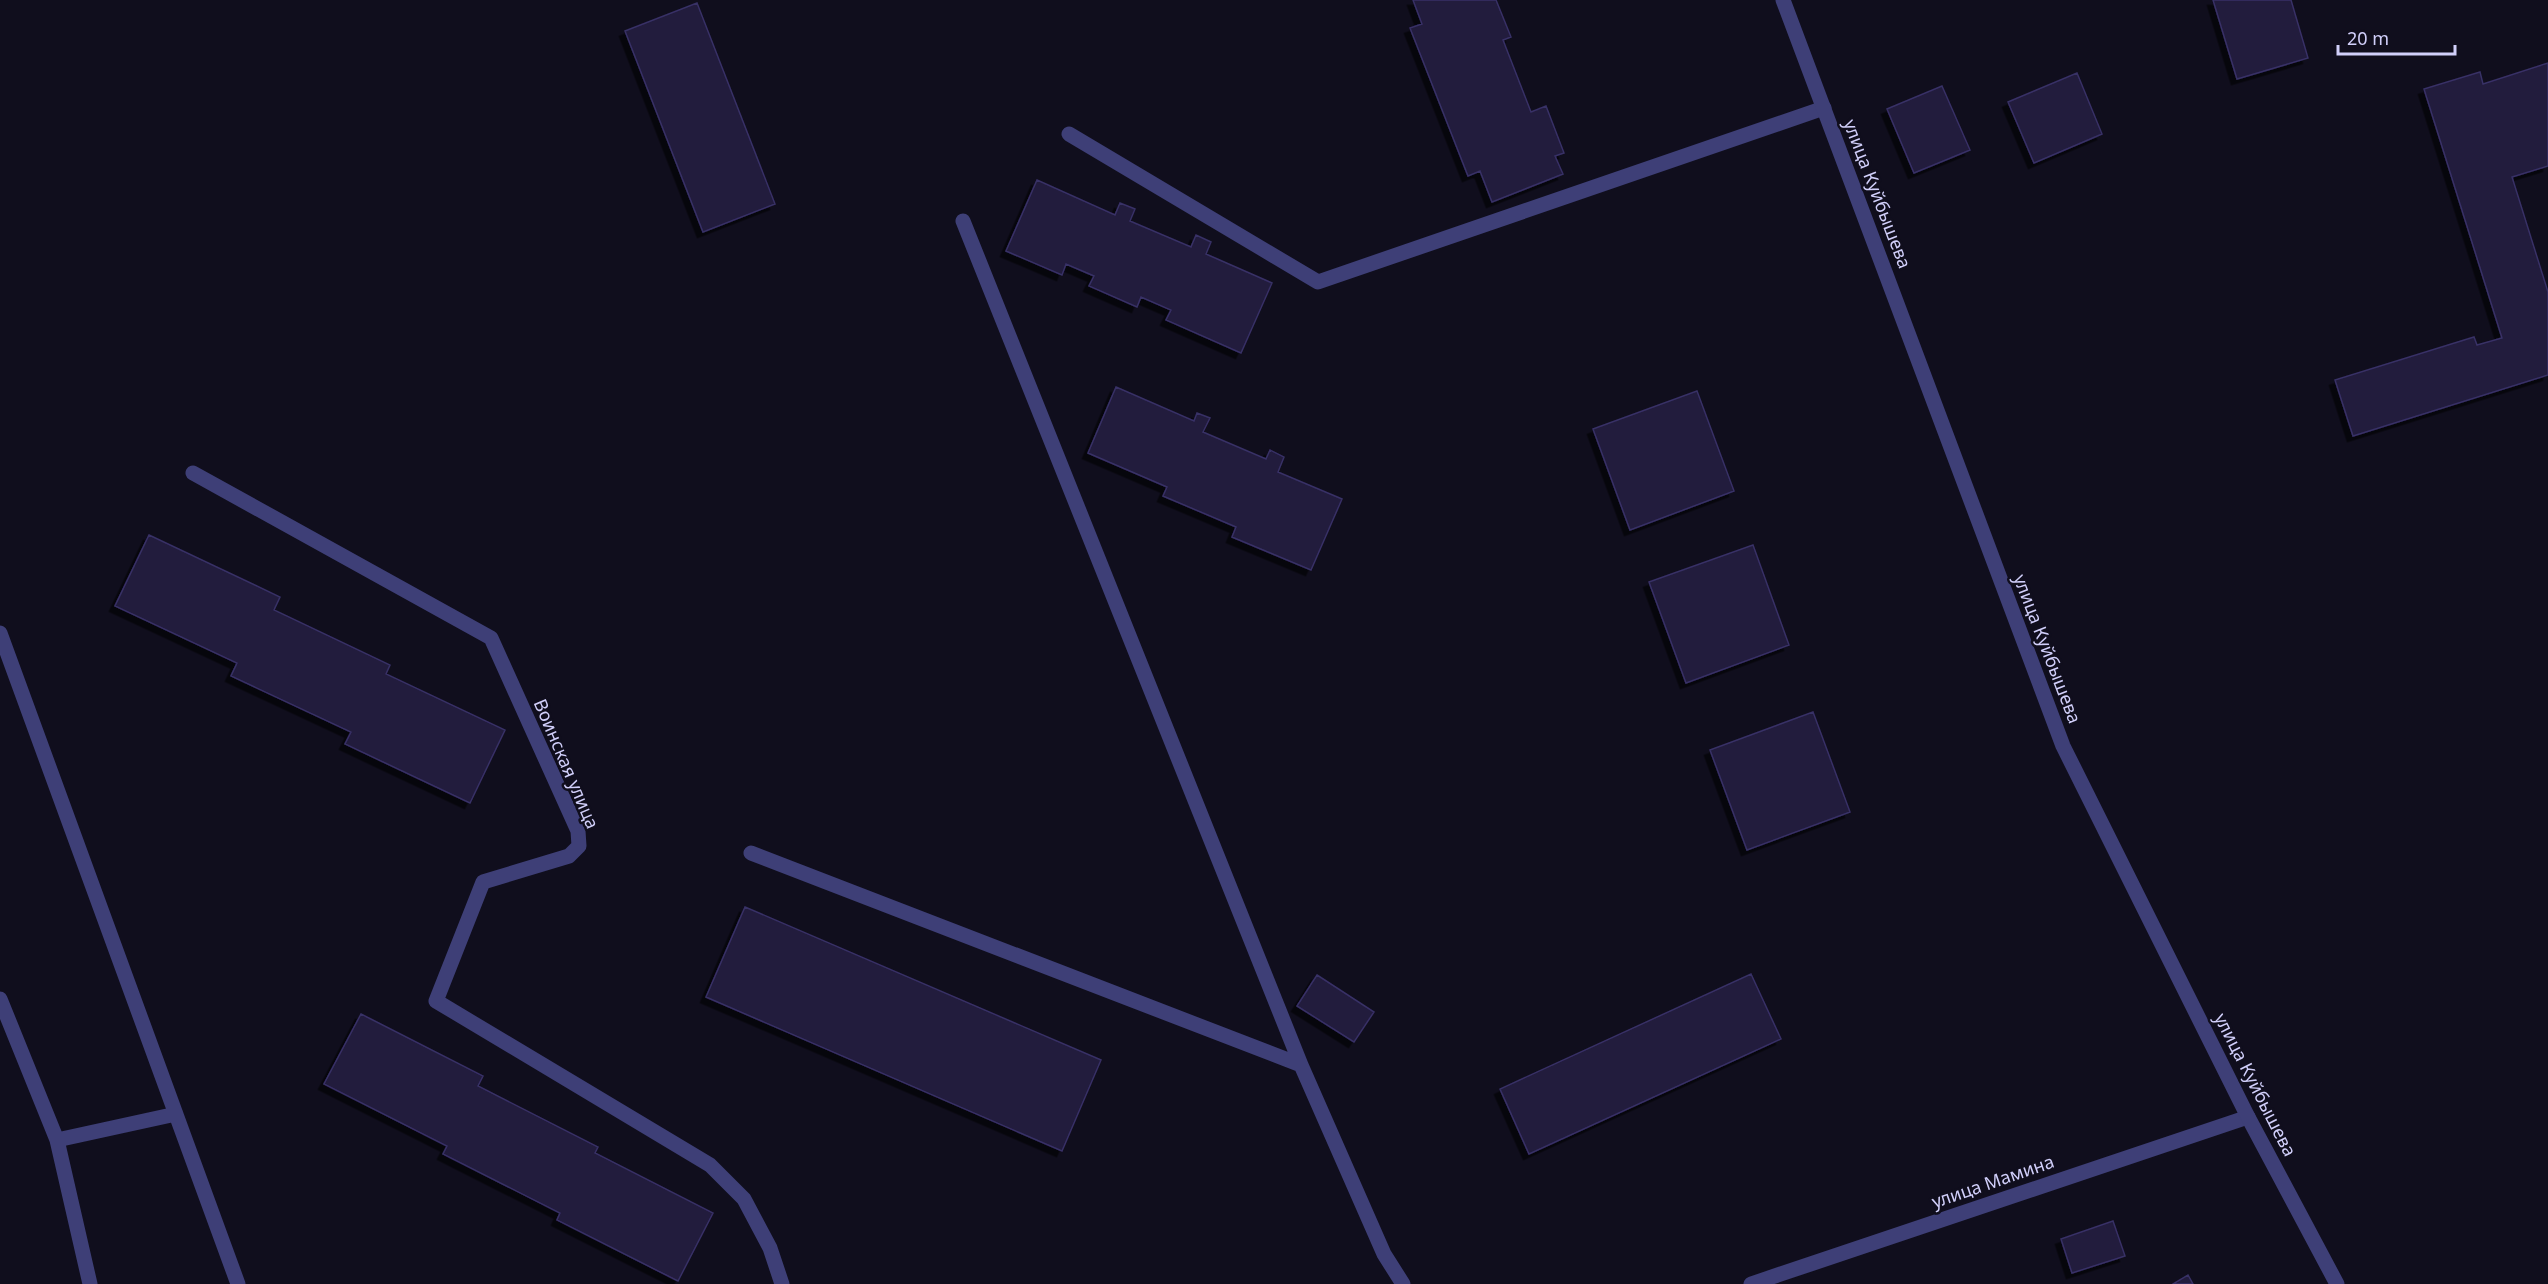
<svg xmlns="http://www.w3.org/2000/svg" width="2548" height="1284" font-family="'Noto Sans',sans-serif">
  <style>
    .building { fill: #211c3c; stroke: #383066; stroke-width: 1.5; filter: url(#shadow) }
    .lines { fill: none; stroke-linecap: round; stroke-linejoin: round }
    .service { stroke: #3e3f77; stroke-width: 15 }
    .minor { stroke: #3e3f77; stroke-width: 15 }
    .tertiary { stroke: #3e3f77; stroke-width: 15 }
    .labels { text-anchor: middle; stroke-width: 5; stroke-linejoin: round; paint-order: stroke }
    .street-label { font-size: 18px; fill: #d1cffa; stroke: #100e1d }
  </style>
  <defs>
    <filter id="shadow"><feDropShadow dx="-5.5" dy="5.5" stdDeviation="0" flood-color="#0009"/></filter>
  </defs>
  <rect width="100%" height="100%" fill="#100e1d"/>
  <path class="building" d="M1413 0H1496L1511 37 1503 40 1531 112 1546 106 1564 153 1555 156 1563 174 1492 202 1480 171 1468 176 1410 28 1422 24Z
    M2213 0H2291L2308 58 2237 79Z
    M697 3 775 204 703 232 625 31Z
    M2548 63V166L2512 177 2548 292V375L2353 436 2335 380 2474 337 2477 345 2502 338 2424 89 2480 72 2483 84Z
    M2077 73 2102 134 2034 163 2008 102Z
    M1942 86 1970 150 1914 173 1887 109Z
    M1037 180 1115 215 1120 203 1135 209 1130 221 1191 247 1196 235 1211 242 1206 254 1272 283 1241 353 1166 320 1171 310 1141 297 1137 307 1089 286 1094 276 1066 264 1062 275 1006 251Z
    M1116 387 1194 421 1197 413 1210 418 1203 432 1266 459 1270 450 1284 457 1278 472 1342 499 1311 570 1232 537 1236 527 1163 496 1167 487 1088 453Z
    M1697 391 1734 491 1630 530 1593 429Z
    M149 535 280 597 274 610 390 665 386 674 505 730 470 803 345 744 351 732 231 676 237 663 115 606Z
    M1753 545 1789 645 1686 683 1649 582Z
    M1813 712 1850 812 1747 850 1710 750Z
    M745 907 1101 1060 1062 1151 706 997Z
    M1751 974 1781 1039 1529 1154 1500 1089Z
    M1317 975 1374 1012 1354 1042 1297 1006Z
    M361 1014 483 1076 478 1086 598 1147 595 1153 713 1213 678 1281 557 1220 560 1213 443 1154 447 1146 324 1084Z
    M2113 1221 2125 1256 2072 1273 2061 1239Z
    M2188 1275 2193 1284H2173Z"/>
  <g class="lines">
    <path class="service" d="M1069 134 1318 282 1824 108
      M963 221 1301 1065 1384 1254 1403 1284
      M0 633 238 1284
      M751 853 1301 1065
      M0 999 57 1140 90 1284
      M57 1140 176 1114"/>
    <path class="minor" d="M193 473 491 638 578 831 579 846 569 856 483 882 436 1001 710 1165 744 1199 770 1248 782 1284
      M1751 1284 2248 1117"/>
    <path class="tertiary" d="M1783 0 2063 746 2248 1117 2337 1284"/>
  </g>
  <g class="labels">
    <g class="street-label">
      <text transform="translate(1877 194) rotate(69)" y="6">улица Куйбышева</text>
      <text transform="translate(2047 649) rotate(69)" y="6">улица Куйбышева</text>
      <text transform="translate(566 764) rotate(67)" y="6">Воинская улица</text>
      <text transform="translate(2255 1085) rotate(63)" y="6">улица Куйбышева</text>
      <text transform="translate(1993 1182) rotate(-19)" y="6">улица Мамина</text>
    </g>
  </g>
  <path d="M2338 45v9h117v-9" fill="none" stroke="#d1cffa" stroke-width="3"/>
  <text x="2347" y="45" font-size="18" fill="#d1cffa" stroke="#100e1d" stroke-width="4.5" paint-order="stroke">20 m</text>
</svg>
